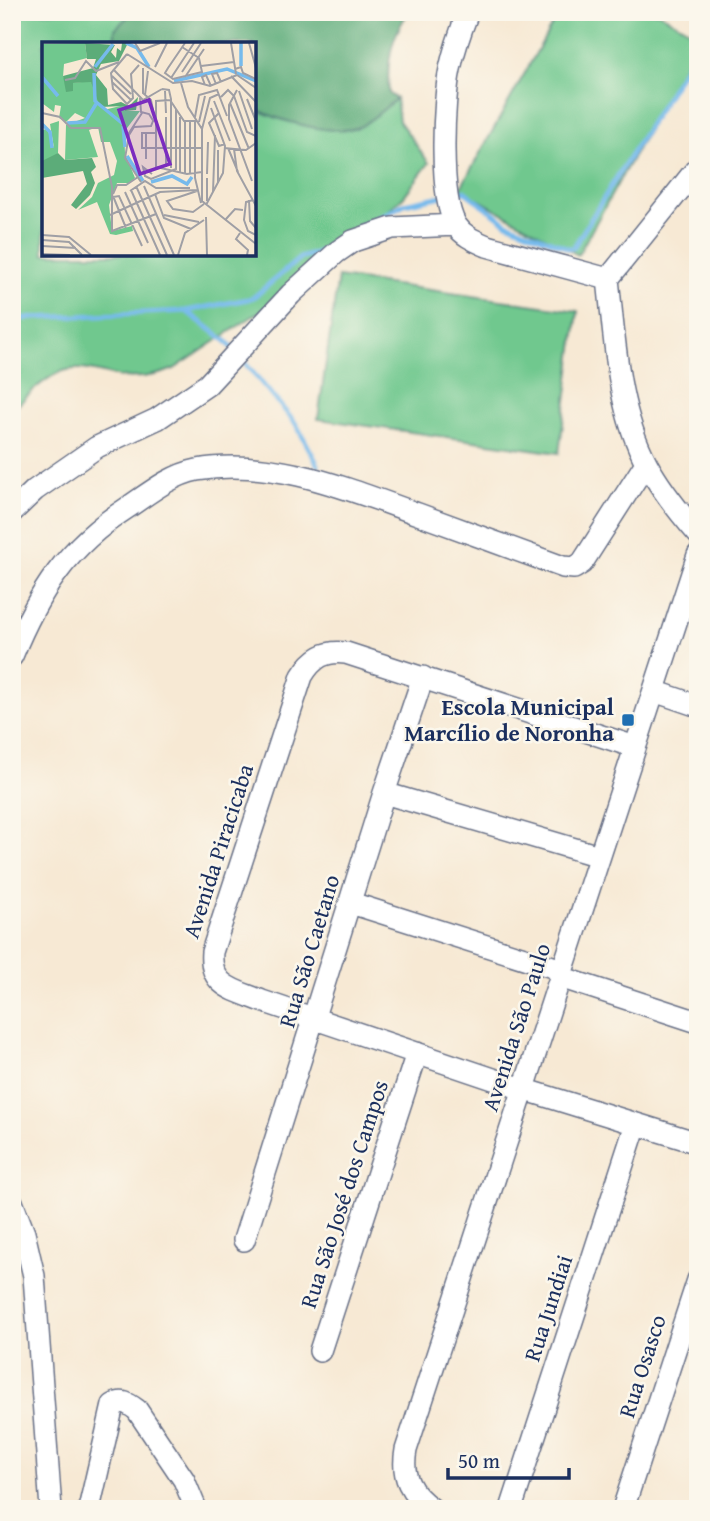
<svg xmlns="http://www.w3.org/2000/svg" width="710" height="1521" font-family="'Gentium Book Plus',serif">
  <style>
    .green { fill: #70c88e; stroke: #467c76; stroke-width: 2 }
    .forest { fill: #5cac79; stroke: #3c6e6c; stroke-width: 2 }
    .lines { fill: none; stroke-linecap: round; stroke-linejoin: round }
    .stream { stroke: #76baec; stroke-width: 5 }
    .minor-casing { stroke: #687087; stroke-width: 24 }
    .minor { stroke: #fff; stroke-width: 21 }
    .poi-dot { fill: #1f6fb2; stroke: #fbf7ec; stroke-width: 2.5 }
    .labels { text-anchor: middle; stroke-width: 5; stroke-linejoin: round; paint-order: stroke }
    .poi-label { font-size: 23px; font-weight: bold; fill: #1b2f5e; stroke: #fbf7ec; text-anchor: end }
    .street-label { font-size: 23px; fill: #1b2f5e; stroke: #fbf7ec }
    .inset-river { fill: none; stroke: #76baec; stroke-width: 3.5 }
    .inset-road { fill: none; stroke: #9f9fa5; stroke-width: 2 }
    .view { fill: #7b2cbf; fill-opacity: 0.15; stroke: #7b2cbf; stroke-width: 3.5 }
    .inset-edge { fill: none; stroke: #1b2f5e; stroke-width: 3.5 }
  </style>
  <rect width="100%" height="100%" fill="#fbf7ec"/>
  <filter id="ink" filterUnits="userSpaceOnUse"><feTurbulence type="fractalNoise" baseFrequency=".0143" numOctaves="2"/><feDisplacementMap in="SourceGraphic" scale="14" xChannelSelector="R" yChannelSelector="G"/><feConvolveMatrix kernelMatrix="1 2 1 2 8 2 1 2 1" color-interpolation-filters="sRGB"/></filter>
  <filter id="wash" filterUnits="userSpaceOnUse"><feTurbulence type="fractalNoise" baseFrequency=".00686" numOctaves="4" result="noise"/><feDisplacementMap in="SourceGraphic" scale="28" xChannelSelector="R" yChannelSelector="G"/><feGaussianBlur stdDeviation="1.57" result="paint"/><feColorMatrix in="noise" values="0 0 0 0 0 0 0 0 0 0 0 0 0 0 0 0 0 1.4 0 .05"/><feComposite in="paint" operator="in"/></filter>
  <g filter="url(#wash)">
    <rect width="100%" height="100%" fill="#f7e9d4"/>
    <path class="green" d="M12 12H133L115 29V44H44V254H254V108C277 120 336 138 361 126 373 119 385 108 396 99L399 121 429 163 404 196 377 221 347 239 274 302 174 369C157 376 140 379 121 377 100 374 79 363 58 373 41 381 25 398 12 411Z
      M559 12H657L698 35V40L578 255 460 189Z
      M338 277 578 311 559 453 318 419Z"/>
    <path class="forest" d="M133 12H409C391 36 386 63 389 93L396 99C385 108 373 119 361 126 336 138 277 120 254 108V44H115V29Z"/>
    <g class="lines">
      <path class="stream" d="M452 193 464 191 507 223 568 248H573L698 46
        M355 231 404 204 442 196
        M186 311 226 341 233 349
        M12 319 186 311 248 299 254 297 300 258 326 250
        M239 356 296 424 318 465"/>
    </g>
  </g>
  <g filter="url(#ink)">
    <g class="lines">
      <g class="minor-casing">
        <path id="minor" d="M468 12C461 30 454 50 450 69 443 101 439 198 456 225 463 236 476 241 487 246L608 279
          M608 279C615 340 617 409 647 464 661 490 679 512 698 534
          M608 279 698 167
          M12 512 35 490 97 447 157 419 207 385 291 294 337 252 353 241 392 228 456 225
          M12 656C38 592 68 546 127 508 148 494 171 475 197 470 273 457 348 489 418 514 466 532 515 549 563 567L574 568 582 563 646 463
          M654 691 698 706
          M635 747 346 653C325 650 313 658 302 676L212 952C209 987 235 990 262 1001L523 1089 698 1143
          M384 793 599 856
          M351 903 562 970
          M560 977 698 1022
          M12 1202 24 1233 34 1276 51 1509
          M244 1240 384 793 423 677
          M320 1351 417 1053
          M89 1509 113 1405C123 1399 129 1404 137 1410L184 1480 196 1509
          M432 1509C410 1493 401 1477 406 1450L698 555
          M511 1509 636 1124
          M623 1509 698 1280"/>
      </g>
      <use href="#minor" class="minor"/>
    </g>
  </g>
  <rect class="poi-dot" x="621" y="713" width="14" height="14" rx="3.5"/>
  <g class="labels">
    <g class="poi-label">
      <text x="614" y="715">Escola Municipal<tspan x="614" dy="26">Marcílio de Noronha</tspan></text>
    </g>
    <g class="street-label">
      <text transform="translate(218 851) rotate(-72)" y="8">Avenida Piracicaba</text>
      <text transform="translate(309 951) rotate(-73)" y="8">Rua São Caetano</text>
      <text transform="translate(516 1027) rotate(-72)" y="8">Avenida São Paulo</text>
      <text transform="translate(344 1194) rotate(-72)" y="8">Rua São José dos Campos</text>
      <text transform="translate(548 1308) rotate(-72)" y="8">Rua Jundiai</text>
      <text transform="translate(642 1366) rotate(-72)" y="8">Rua Osasco</text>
    </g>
  </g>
  <g transform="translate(42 42)">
    <rect width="214" height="214" fill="#f7e9d4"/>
    <path d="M43 1 45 16 22 22 21 35 31 41 49 39 62 68 82 63 83 69H98L82 90 83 111 93 136 88 141H75L67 163 70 189 90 184 91 189 74 193 68 192 55 160 36 168 50 155 56 141 72 133 75 119 68 100H59L56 85 47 88 56 115 23 118 24 83 43 76 33 71 24 80 17 76 19 64 13 63 12 70 0 61V2ZM17 79 16 111 11 118 0 119V89L5 86 12 106 8 82Z" fill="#70c88e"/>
    <path d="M43 1 73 3 69 10 74 16 75 6 79 9 80 1H86L77 19 59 22 54 33 65 47 66 63 79 60 87 64 96 55 94 68 83 69 82 64 58 65 49 40 31 41V49L24 50 21 34 51 26 54 17H45ZM16 111 23 118 50 116 54 125 49 130 53 141 48 153 34 167 29 163 45 142 41 129 0 136V119Z" fill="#5cac79"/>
    <path class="inset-river" d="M84 1 95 6 107 25M199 24V1M53 25 71 2M52 31 53 59 81 82M0 35 16 54M132 39 185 27 214 39M25 81 43 80 54 62M0 82 8 90 10 106M81 84 83 105M85 114 101 139M109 140 130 134 145 142 150 135"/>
    <path class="inset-road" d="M93 1 98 9 118 1M189 1 194 32M207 1 214 26M140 5 157 16 160 30 131 37 123 31 126 26 143 1M85 12 131 41 150 39 168 44 195 33M85 12 69 31 71 47 85 62 91 56 89 32 97 23M159 24 192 20M113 25 125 1M101 26V51L109 58 112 73M71 27 101 58 120 47M193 27 199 25 201 31 214 37M140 30 159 1M195 33 214 46M70 34 89 52M189 34 214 60M143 35 162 7M129 36 152 1M23 38 33 36 44 19 54 29 77 20M70 40 89 58M139 41 146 65 160 87V159L214 202M174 42 170 32 175 31 179 40M163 43 160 35 164 33 169 44M120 47 127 48 129 57V126M195 48 187 63V77L210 139M123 49 124 71M197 49 210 87M103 53 106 29M179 55 186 48 192 54 205 90 214 94M98 56 99 70 107 72 112 80M205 57 214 79M172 59 188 99M188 61 207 107M0 71 18 75 29 86H58L70 145V189L114 172M177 71 167 81 177 104 183 102M153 75 157 53 175 48 185 74M155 79H142L128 58 114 59V125L145 132 160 130M148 80V132M153 80V136L159 161M157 80 163 54M160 87 168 56 177 52M104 91V117M114 91H100V106H160M85 94 100 71M182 106 204 108 214 101M186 106 196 130M192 107 195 129 214 164M124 125V75M138 130V75M110 132 101 125 103 134 109 137 134 127V67M143 132V80M165 132 166 100M165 136V159M99 140 83 116 87 93 92 85 109 84 111 79M176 140V108M94 144 125 213M102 144 132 213M89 148 118 213M88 149 103 139 114 146H148M155 149 125 159 131 167 151 170 162 162M83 150 106 201M171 150 173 93M71 152 75 143H84L96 135M113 152 122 176 149 187M71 154 84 186M71 155 77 154 100 204M207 158 208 179 214 186M211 158 204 160 202 178 206 189 214 193M164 163 181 131 183 104 169 66M68 173 118 150 155 148M122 173 157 180M164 175 165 213M184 177 193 167 201 168M198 191 194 197 206 208 205 213M0 193 27 195 49 213M0 198 27 200 40 213M0 204 34 206M0 212 28 213M136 213 143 191 162 178"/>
    <path class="view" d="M107 58 128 122 98 132 77 68Z"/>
    <rect width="214" height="214" class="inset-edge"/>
  </g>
  <rect width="710" height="1521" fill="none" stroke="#fbf7ec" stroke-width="42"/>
  <path d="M448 1468v10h121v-10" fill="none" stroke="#1b2f5e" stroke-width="3.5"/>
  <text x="458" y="1468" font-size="21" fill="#1b2f5e" stroke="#fbf7ec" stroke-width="5" paint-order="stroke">50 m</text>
</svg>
